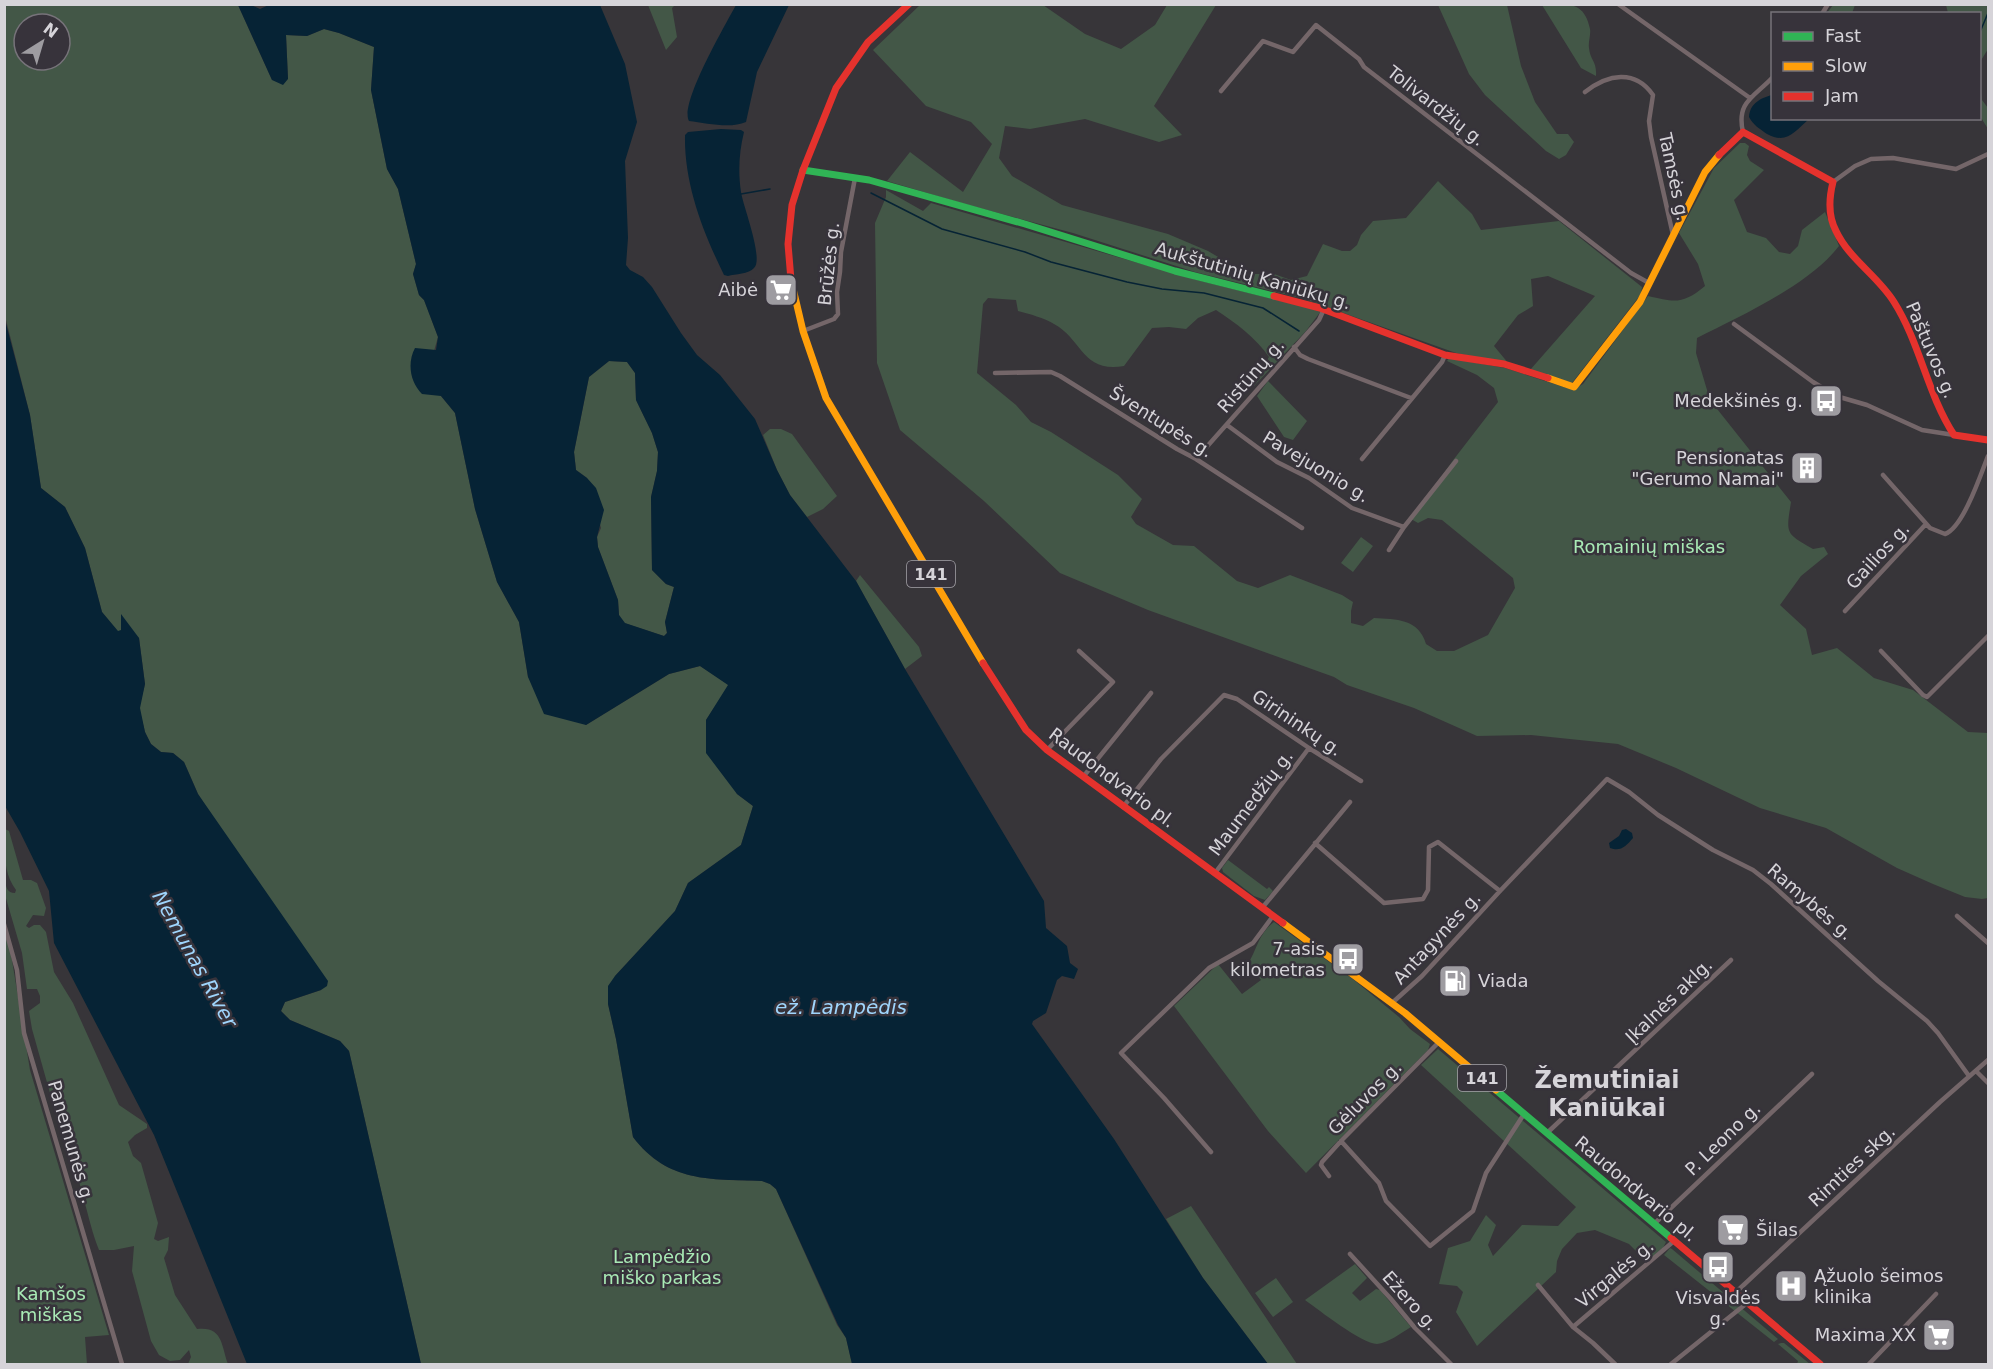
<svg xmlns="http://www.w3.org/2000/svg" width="1993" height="1369" font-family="'DejaVu Sans',sans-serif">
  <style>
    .green { fill: #435747; fill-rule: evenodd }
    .water { fill: #062335; fill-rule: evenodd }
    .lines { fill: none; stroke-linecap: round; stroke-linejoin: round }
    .stream { stroke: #062335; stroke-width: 1.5 }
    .street { stroke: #746669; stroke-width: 4.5 }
    .fast { stroke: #30b455; stroke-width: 7 }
    .slow { stroke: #ff9f0a; stroke-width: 7 }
    .jam { stroke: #e5322d; stroke-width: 7 }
    .labels { text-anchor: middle; stroke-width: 5; stroke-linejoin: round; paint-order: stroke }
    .shield { fill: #37333b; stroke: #a6a4aa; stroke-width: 1.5 }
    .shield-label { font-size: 16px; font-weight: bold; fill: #d6d4d9 }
    .street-label { font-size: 18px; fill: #d6d4d9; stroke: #37333b }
    .poi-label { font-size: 18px; fill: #d6d4d9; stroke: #37333b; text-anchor: end }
    .park-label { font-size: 18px; fill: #a9eab5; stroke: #37333b }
    .water-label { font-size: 20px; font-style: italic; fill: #9fd5fc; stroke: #37333b }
    .district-label { font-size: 24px; font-weight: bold; fill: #d6d4d9; stroke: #37333b }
  </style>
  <rect width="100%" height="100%" fill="#373539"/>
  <path class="green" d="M4 5H238L272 80 288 78 286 35 307 36 324 29 339 33 374 47 371 90 387 169 398 189 416 264 413 274 419 295 424 300 438 337 434 351 441 396 455 413 475 509 497 582 519 622 528 677 586 725 669 674 700 666 729 685 706 720 737 794 753 806 741 845 688 883 675 911 615 976 608 1004 616 1039 633 1137C668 1183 710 1179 762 1181L770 1184 776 1189 837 1325 846 1338 852 1364H421L349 1051 340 1041 290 1020 281 1011 285 1002 321 990 198 794 184 762 173 753 161 752 151 744 145 732 139 708 145 684 139 638 121 622V631H117L102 612 85 548 65 507 41 488 30 415 5 316ZM24 24H60V60H24Z
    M648 5H675L672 8 677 37 666 50Z
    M920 5H1043L1085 34 1121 49 1155 25 1167 5H1216L1154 106 1182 135 1159 142 1085 119 1030 129 1005 126 999 158 1012 176 1062 205 1168 234 1208 251 1247 274H1274L1291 280 1307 276 1323 244 1342 251H1350L1357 245 1361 235 1373 221 1406 218 1438 181 1472 214 1481 230 1559 221 1642 287 1641 294 1572 383 1530 370 1595 296 1548 276 1531 279 1533 306 1518 315 1494 346 1509 364 1456 353 1304 299 1195 272 1073 233 961 203 887 181 910 152 963 192 992 144 971 122 926 106 873 50Z
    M1438 5H1507L1521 66 1535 102 1557 134H1568L1574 142 1566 155 1559 159 1546 151 1485 95 1469 74Z
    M1542 5C1567 4 1584 0 1590 29 1591 35 1588 42 1589 48 1590 60 1597 61 1596 76L1581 68Z
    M1833 5V4L1855 5 1852 13H1827Z
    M1946 5H1988V49L1980 62V14L1948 13Z
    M1980 84 1982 100 1988 108V129L1980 116Z
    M1740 143H1745L1749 146 1747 155 1750 161 1764 170 1734 200 1747 232 1766 238 1779 252 1790 254 1798 246 1802 230 1825 212 1839 246C1809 285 1741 316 1697 338L1696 353 1710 400 1791 502C1786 534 1785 533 1813 549L1824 547 1828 554 1801 576 1780 605 1806 629 1812 655 1837 648 1874 678 1913 690 1968 732 1988 733V898L1982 899 1965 897 1933 884 1897 868 1826 828 1760 808 1676 768 1618 744 1531 735 1477 736 1414 708 1347 685 1334 677 1148 610 1060 573 984 501 900 430 877 363 875 223 886 197V190L923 211 931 203 1197 280 1321 311 1306 331 1254 386 1253 381 1269 357C1256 338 1236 323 1216 310L1198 318 1186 329 1169 327 1152 328 1124 366C1082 373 1083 340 1054 324 1044 318 1030 314 1018 311L1016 300 988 298 983 304 977 373 1016 405 1031 422 1051 432 1118 475 1142 499 1131 517 1136 524 1173 545 1194 546 1237 581 1258 588 1290 575 1342 595 1353 602 1351 611V623L1363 626 1374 618C1396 619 1419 619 1426 644L1437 651H1454L1488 635 1515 588 1513 578 1442 520 1428 518 1418 523 1411 519 1454 459 1498 402 1494 388 1477 375 1447 361 1449 358 1505 368 1567 388H1576L1583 384 1648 296C1675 302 1682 305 1705 286L1698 264 1679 233 1714 168Z
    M609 361 627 362 635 373 636 400 652 433 658 452 657 471 651 497 652 570 666 584 674 587 665 622 667 633 664 636 624 623 619 615 618 600 598 547 597 537 601 528 587 478 576 470 574 452 589 377Z
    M1268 381 1307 421 1293 440 1284 437 1257 396Z
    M770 429H781L792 434 837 496 823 509 807 517 790 495 777 470 763 435Z
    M1361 537 1373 546 1353 572 1341 563Z
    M860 575 919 647 922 656 905 669 856 581Z
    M5 829 9 831 23 880H31L37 883 46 908 44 916 33 915 26 926 29 928 34 925H40L46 932 54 972 73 1003 119 1105 147 1124V1128L135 1135 128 1142 133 1156 141 1163 158 1223 154 1239 158 1241 169 1237 168 1250 164 1258 175 1295 197 1329C223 1326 221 1345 228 1364H188L191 1357 189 1350 180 1360 170 1361 159 1355 151 1341 132 1271 134 1246 114 1250H99C86 1217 83 1181 66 1150L32 1029 29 1011 40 1003V996L37 989H27L22 953 5 895V880C6 887 7 893 15 893L16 890C3 873 4 850 5 829Z
    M1228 860 1267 889 1269 887 1273 891 1265 900 1254 896 1223 872 1222 868Z
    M1274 922 1354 980 1399 1017 1410 1029 1430 1044 1428 1050 1306 1173 1268 1131 1174 1006 1218 964 1242 994 1261 980 1248 964C1257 949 1259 933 1274 922Z
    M4 931 10 948 30 1070 109 1335 85 1337 87 1364H5Z
    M1438 1049 1666 1242 1663 1248 1647 1262 1629 1244 1595 1230 1577 1233 1562 1249 1557 1261 1556 1272 1477 1346 1456 1312 1463 1292 1457 1286 1439 1284 1448 1248 1470 1241 1486 1215 1496 1225 1488 1245 1493 1256 1522 1225 1558 1226 1576 1207 1421 1065Z
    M1191 1206 1297 1364H1268L1203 1278 1166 1219Z
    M1670 1248 1672 1249 1778 1339 1774 1342 1664 1255Z
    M1355 1264 1367 1278 1352 1293 1360 1301 1376 1289 1380 1290 1411 1327C1401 1333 1388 1343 1377 1344 1362 1344 1319 1310 1305 1300Z
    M1276 1278 1293 1302 1273 1317 1255 1293Z
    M1781 1343H1784L1810 1364H1797L1798 1361 1778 1344Z"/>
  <path class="water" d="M271 4 600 5 625 64 637 122 625 161 628 238 626 265 630 270 643 277 652 287 681 333 697 355 720 375 755 419 777 470 790 495 856 581 905 669 1044 901 1046 928 1067 946 1070 963 1078 969 1074 979 1062 976 1057 980 1046 1013 1033 1021 1032 1024 1114 1139 1203 1278 1268 1364H852L846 1338 838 1325 776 1189 770 1184 762 1181C710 1179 668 1183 633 1137L616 1039 608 1004V986L615 976 675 911 688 883 741 845 753 806 737 794 706 753V720L728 685 700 666 669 674 586 725 544 714 528 677 519 622 497 582 475 509 455 413 441 396 422 394C410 382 407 363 415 348L436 350 438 337 424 300 419 295 413 274 416 264 398 189 387 169 371 90 374 47 339 33 324 29 307 36 286 35 288 79 283 85 272 80 238 5H251L260 9ZM609 361 627 362 635 373 636 400 652 433 658 452 657 471 651 497 652 570 666 584 674 587 665 622 667 633 664 636 625 623 619 615 618 600 598 547 597 537 604 510 596 488 587 478 576 470 574 452 589 377Z
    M736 5H789L757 72 746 122C730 129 706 123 689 121 679 104 726 24 736 5Z
    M1772 95V118L1809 119C1795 131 1787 145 1767 134 1760 129 1753 125 1749 117 1750 103 1761 98 1772 95Z
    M721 129 741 130 744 132C739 152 738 172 741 192 743 206 764 259 754 268 749 274 735 274 728 276L724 275C703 232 684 184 685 135L688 132Z
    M4 316 30 415 41 488 65 507 85 548 102 612 118 631 121 630V614L139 638 145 684 140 708 145 732 151 744 161 752 173 753 184 762 198 794 328 981 327 986 321 990 285 1002 281 1011 290 1020 340 1041 349 1051 421 1364H247L154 1135 54 943 49 891 20 832 5 806Z
    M1626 829 1632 833 1633 838C1626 846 1621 852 1610 848L1609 843 1619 836 1622 830Z"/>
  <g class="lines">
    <path class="stream" d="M1980 32 1988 13
      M871 193 942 229 1025 252 1051 262 1127 282 1162 289 1204 293 1263 308 1299 331
      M741 194 770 189"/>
    <path class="street" d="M1618 4 1750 98
      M1822 14 1828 4
      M1221 91 1263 41 1293 52 1316 25 1359 59 1364 67 1631 273 1649 283
      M1585 92C1608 74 1635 69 1653 95L1649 121 1651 137 1673 235
      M1743 132C1736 102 1754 97 1772 78
      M1833 182 1855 166 1871 159 1893 158 1956 169 1988 154
      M1734 324 1813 382 1836 396 1867 405 1922 430 1954 435
      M803 331 834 319 838 314 837 292 840 272 841 252 855 178
      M1294 347 1300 355 1308 359 1411 398
      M995 373 1051 372 1060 376 1177 449 1196 459 1302 528
      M1227 425 1277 462 1309 478 1352 508 1404 527 1389 550
      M1196 459 1319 320 1324 309
      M1362 459 1442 362 1445 355
      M1883 475 1930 528 1945 534C1963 528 1981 474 1988 456
      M1404 527 1456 461
      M1845 611 1926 524
      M1881 651 1923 695 1927 697 1988 636
      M1047 750 1113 682 1079 651
      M1083 777 1151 693
      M1123 807 1161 759 1224 695 1237 699 1309 748 1361 781
      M1315 843 1384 903 1423 899 1428 890 1429 847 1438 842 1500 891
      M1215 873 1309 748
      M1262 908 1350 802
      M1957 916 1988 943
      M4 924 17 970 24 1033 122 1364
      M1392 1003 1422 976 1500 891 1607 779 1629 792 1658 815 1713 850 1753 870 1771 884 1878 981 1927 1021 1938 1033 1969 1076
      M1976 1071 1988 1083
      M1547 1133 1731 960
      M1341 1141 1379 1183 1386 1201 1430 1246 1473 1211 1486 1173 1524 1114
      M1211 1152 1164 1098 1121 1053 1209 968 1253 943 1273 916
      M1329 1176 1321 1165 1322 1162 1341 1141 1439 1042
      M1654 1224 1812 1074
      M1350 1254 1391 1299 1415 1328 1451 1364
      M1538 1285 1573 1327 1593 1343 1615 1364
      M1735 1293 1940 1102 1988 1060
      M1573 1327 1674 1241
      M1671 1364 1747 1303
      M1869 1364 1936 1294"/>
    <path class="fast" d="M803 170 869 180 1025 224 1175 271 1274 296
      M1496 1090 1671 1238"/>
    <path class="slow" d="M791 280 803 331 826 398 983 663
      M1548 378 1574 387 1640 302 1705 172 1719 155
      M1283 923 1405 1013 1496 1090"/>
    <path class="jam" d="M1719 155 1743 132 1833 182C1829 198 1828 216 1836 231 1849 259 1878 276 1894 302 1920 343 1927 393 1954 435L1988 440
      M791 280 788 244 792 205 803 170 836 88 868 42 909 4
      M1274 296 1320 308 1445 355 1504 364 1548 378
      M983 663 1026 730 1047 750 1283 923
      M1671 1238 1820 1364"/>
  </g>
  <defs>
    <g id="supermarket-square" transform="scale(1.725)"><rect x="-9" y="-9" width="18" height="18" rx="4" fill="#9e9ca1" stroke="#37333b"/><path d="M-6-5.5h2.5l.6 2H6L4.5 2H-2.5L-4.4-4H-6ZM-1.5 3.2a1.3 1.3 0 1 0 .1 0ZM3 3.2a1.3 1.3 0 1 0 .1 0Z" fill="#fff"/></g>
    <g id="bus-square" transform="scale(1.725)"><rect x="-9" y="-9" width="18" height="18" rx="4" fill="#9e9ca1" stroke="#37333b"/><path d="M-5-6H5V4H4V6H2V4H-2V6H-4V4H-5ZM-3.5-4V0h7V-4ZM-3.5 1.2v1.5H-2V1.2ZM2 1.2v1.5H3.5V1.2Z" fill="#fff"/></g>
    <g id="building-square" transform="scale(1.725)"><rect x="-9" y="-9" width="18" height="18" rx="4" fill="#9e9ca1" stroke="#37333b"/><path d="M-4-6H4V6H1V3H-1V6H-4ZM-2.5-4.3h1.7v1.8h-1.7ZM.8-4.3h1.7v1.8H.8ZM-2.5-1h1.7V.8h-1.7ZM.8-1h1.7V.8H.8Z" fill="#fff"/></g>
    <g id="fuel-square" transform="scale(1.725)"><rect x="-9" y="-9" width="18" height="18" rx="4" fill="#9e9ca1" stroke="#37333b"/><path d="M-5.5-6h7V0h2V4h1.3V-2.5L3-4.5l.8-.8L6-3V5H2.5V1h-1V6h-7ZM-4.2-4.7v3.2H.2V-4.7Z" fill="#fff"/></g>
    <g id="hospital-square" transform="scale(1.725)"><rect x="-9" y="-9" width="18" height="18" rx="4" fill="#9e9ca1" stroke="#37333b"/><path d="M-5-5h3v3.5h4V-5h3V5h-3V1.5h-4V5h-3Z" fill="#fff"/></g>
  </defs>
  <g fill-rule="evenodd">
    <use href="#supermarket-square" x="781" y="290"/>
    <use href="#bus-square" x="1826" y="401"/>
    <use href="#building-square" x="1807" y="468"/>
    <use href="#bus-square" x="1348" y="959"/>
    <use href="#fuel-square" x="1455" y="981"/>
    <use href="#supermarket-square" x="1733" y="1230"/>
    <use href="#bus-square" x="1718" y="1267"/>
    <use href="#hospital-square" x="1791" y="1286"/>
    <use href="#supermarket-square" x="1939" y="1335"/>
  </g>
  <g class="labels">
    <g class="shield">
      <rect x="907" y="561" width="48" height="26" rx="4.5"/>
      <rect x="1458" y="1065" width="48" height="26" rx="4.5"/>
    </g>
    <g class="shield-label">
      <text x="931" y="580">141</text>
      <text x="1482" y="1084">141</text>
    </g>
    <g class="street-label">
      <text transform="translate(1436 106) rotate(38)" y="6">Tolivardžių g.</text>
      <text transform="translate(1674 177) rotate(78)" y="6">Tamsės g.</text>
      <text transform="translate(829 264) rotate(-84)" y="6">Brūžės g.</text>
      <text transform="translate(1253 276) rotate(16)" y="6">Aukštutinių Kaniūkų g.</text>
      <text transform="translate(1931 350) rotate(67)" y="6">Paštuvos g.</text>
      <text transform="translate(1251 376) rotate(-49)" y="6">Ristūnų g.</text>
      <text transform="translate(1161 422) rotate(32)" y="6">Šventupės g.</text>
      <text transform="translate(1316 467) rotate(31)" y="6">Pavejuonio g.</text>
      <text transform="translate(1878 556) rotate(-47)" y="6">Gailios g.</text>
      <text transform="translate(1297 723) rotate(34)" y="6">Girininkų g.</text>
      <text transform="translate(1112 778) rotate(37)" y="6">Raudondvario pl.</text>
      <text transform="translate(1251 803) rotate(-53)" y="6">Maumedžių g.</text>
      <text transform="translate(1810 902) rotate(41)" y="6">Ramybės g.</text>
      <text transform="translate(1437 938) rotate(-47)" y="6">Antagynės g.</text>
      <text transform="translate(1669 1001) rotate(-44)" y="6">Įkalnės aklg.</text>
      <text transform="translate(1365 1098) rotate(-45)" y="6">Gėluvos g.</text>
      <text transform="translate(1723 1139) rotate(-44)" y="6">P. Leono g.</text>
      <text transform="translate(71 1142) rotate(74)" y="6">Panemunės g.</text>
      <text transform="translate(1852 1166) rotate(-43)" y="6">Rimties skg.</text>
      <text transform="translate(1636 1189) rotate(40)" y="6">Raudondvario pl.</text>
      <text transform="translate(1615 1274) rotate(-40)" y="6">Virgalės g.</text>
      <text transform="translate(1410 1301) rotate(48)" y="6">Ežero g.</text>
    </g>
    <g class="poi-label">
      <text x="758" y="296">Aibė</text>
      <text x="1803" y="407">Medekšinės g.</text>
      <text x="1784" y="464">Pensionatas<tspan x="1784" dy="21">"Gerumo Namai"</tspan></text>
      <text x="1325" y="955">7-asis<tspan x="1325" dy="21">kilometras</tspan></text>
      <text x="1478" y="987" text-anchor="start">Viada</text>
      <text x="1756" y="1236" text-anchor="start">Šilas</text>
      <text x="1814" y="1282" text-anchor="start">Ąžuolo šeimos<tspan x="1814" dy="21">klinika</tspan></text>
      <text x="1718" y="1304" text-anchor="middle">Visvaldės<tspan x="1718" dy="21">g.</tspan></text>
      <text x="1916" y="1341">Maxima XX</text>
    </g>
    <g class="park-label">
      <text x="1649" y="553">Romainių miškas</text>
      <text x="662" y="1263">Lampėdžio<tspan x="662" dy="21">miško parkas</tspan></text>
      <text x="51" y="1300">Kamšos<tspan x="51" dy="21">miškas</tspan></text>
    </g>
    <g class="water-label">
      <text transform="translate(195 959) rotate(61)" y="7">Nemunas River</text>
      <text x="841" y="1014">ež. Lampėdis</text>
    </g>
    <g class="district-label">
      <text x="1607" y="1088">Žemutiniai<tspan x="1607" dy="28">Kaniūkai</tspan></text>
    </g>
  </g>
  <rect width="1993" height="1369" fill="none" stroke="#d6d4d9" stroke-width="12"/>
  <rect x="1771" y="12" width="210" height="108" fill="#37333b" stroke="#77737a" stroke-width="1.5"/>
  <rect x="1783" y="32" width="30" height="9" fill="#30b455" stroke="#77737a" stroke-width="1.5"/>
  <text x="1825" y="42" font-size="18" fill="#d6d4d9">Fast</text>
  <rect x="1783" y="62" width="30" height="9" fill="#ff9f0a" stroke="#77737a" stroke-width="1.5"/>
  <text x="1825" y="72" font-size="18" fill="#d6d4d9">Slow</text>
  <rect x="1783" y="92" width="30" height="9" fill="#e5322d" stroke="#77737a" stroke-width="1.5"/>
  <text x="1825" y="102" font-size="18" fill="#d6d4d9">Jam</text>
  <g transform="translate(42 42) rotate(37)"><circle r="28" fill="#37333b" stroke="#77737a" stroke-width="1.5"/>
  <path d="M0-4.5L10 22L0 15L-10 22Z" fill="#9e9ca1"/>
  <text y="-9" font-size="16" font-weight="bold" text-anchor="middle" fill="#d6d4d9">N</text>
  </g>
</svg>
